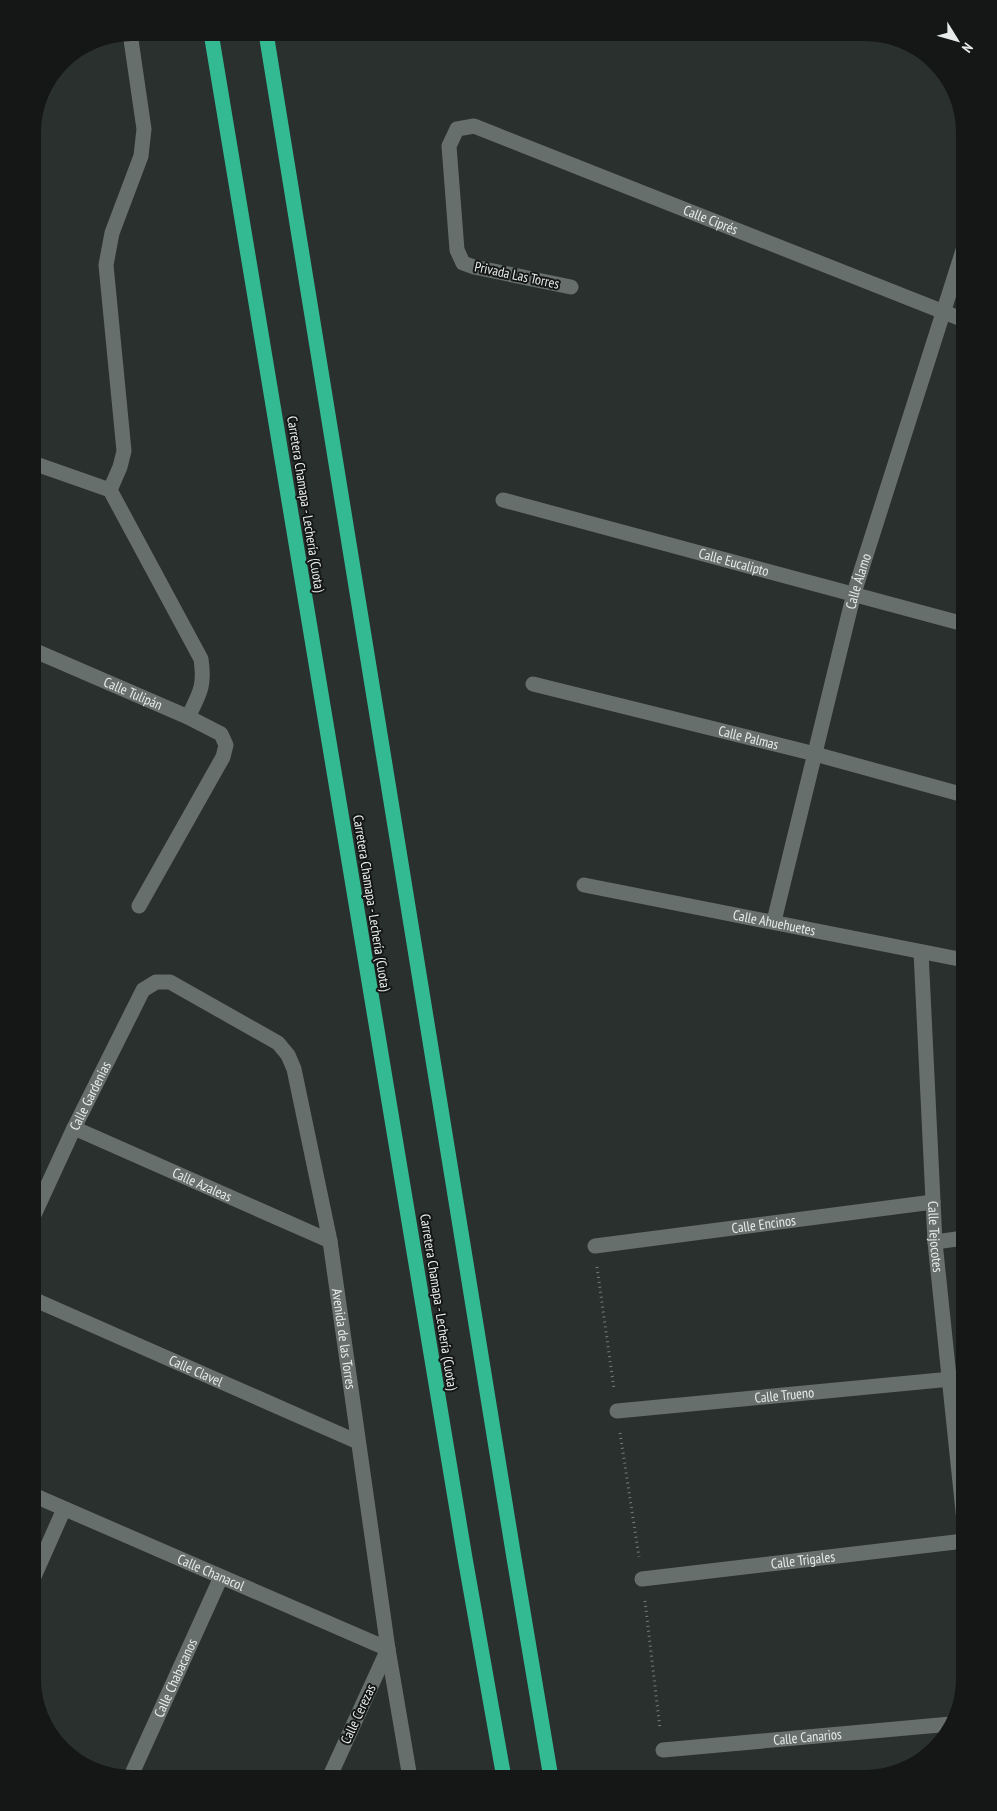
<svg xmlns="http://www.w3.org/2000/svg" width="997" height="1811" font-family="'PT Sans Narrow',sans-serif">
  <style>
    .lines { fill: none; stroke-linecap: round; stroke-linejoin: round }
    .path { stroke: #777d7a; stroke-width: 3; stroke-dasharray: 1 4; stroke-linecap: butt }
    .minor { stroke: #676f6c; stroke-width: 15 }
    .highway { stroke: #34ba92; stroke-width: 15 }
    .labels { text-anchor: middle; stroke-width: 4; stroke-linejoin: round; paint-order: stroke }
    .street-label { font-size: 14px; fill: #e7ecea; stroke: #141715 }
  </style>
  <rect width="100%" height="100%" fill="#29302d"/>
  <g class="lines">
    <path class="path" d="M597 1267 614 1389
      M620 1433 639 1557
      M645 1601 660 1729"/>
    <g class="minor">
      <path id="s1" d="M571 287 474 267 463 263 457 250 449 146 457 129 474 126 964 320"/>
      <path d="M33 463 110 490"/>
      <path d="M110 490 120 467 124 451 106 265 112 233 141 156 144 129 130 33"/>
      <path d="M110 490 201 659C205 686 200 693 188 717"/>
      <path id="s2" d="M503 500 964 624"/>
      <path id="s3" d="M33 650 188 717 221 734 226 745 223 757 139 906"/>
      <path id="s4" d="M533 684 815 754 964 795"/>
      <path id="s5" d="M584 885 964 960"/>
      <path id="s6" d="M774 921 854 593 964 247"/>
      <path id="s7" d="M921 952 935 1242 964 1521"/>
      <path id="s8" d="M74 1128 330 1241"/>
      <path id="s9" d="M33 1217 74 1128 143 990 156 982H170L278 1043 288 1055 294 1069 330 1241 388 1649 410 1778"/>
      <path d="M935 1242 964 1238"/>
      <path id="s10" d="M595 1246 933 1202"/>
      <path id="s11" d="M33 1299 358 1442"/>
      <path id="s12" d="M617 1411 951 1379"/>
      <path id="s13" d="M33 1495 388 1649 329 1778"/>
      <path d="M33 1579 64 1509"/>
      <path id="s14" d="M642 1579 964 1541"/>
      <path id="s15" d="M663 1750 951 1724"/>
      <path id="s16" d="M130 1778 221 1577"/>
    </g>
    <path class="highway" d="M211 33 465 1558 504 1778
      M266 33 514 1558 551 1778"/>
  </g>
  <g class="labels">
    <g class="street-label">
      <text dy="5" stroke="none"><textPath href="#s1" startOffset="520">Calle Ciprés</textPath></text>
      <text transform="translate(517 275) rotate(12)" y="5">Privada Las Torres</text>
      <text transform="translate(306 504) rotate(81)" y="5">Carretera Chamapa - Lechería (Cuota)</text>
      <text dy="5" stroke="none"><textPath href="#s2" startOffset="239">Calle Eucalipto</textPath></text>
      <text dy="5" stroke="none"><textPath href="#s6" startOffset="350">Calle Álamo</textPath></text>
      <text dy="5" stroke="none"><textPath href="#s3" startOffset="109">Calle Tulipán</textPath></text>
      <text dy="5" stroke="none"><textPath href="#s4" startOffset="222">Calle Palmas</textPath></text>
      <text transform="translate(372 903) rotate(81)" y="5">Carretera Chamapa - Lechería (Cuota)</text>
      <text dy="5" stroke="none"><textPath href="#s5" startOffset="194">Calle Ahuehuetes</textPath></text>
      <text dy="5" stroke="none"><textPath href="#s9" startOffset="134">Calle Gardenias</textPath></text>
      <text dy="5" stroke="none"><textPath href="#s8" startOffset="140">Calle Azaleas</textPath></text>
      <text dy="5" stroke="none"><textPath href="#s10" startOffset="170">Calle Encinos</textPath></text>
      <text dy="5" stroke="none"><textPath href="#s7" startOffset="285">Calle Tejocotes</textPath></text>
      <text transform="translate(439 1302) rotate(81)" y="5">Carretera Chamapa - Lechería (Cuota)</text>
      <text dy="5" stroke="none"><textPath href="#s9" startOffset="711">Avenida de las Torres</textPath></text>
      <text dy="5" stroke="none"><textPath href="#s11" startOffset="178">Calle Clavel</textPath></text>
      <text dy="5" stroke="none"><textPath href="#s12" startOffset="168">Calle Trueno</textPath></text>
      <text dy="5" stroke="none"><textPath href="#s14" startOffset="162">Calle Trigales</textPath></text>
      <text dy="5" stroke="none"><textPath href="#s13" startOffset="194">Calle Chanacol</textPath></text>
      <text dy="5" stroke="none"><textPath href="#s16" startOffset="110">Calle Chabacanos</textPath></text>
      <text transform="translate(358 1714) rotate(-65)" y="5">Calle Cerezas</text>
      <text dy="5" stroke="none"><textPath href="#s15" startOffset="145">Calle Canarios</textPath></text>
    </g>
  </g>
  <path d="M0 0H997V1811H0ZM132 41H865A91 91 0 0 1 956 132V1679A91 91 0 0 1 865 1770H132A91 91 0 0 1 41 1679V132A91 91 0 0 1 132 41Z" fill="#141715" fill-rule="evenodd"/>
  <g transform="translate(957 40) rotate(127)" stroke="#141715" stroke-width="4" paint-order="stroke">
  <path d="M0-4L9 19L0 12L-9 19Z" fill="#e7ecea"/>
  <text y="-8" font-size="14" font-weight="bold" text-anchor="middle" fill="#e7ecea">N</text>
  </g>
</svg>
